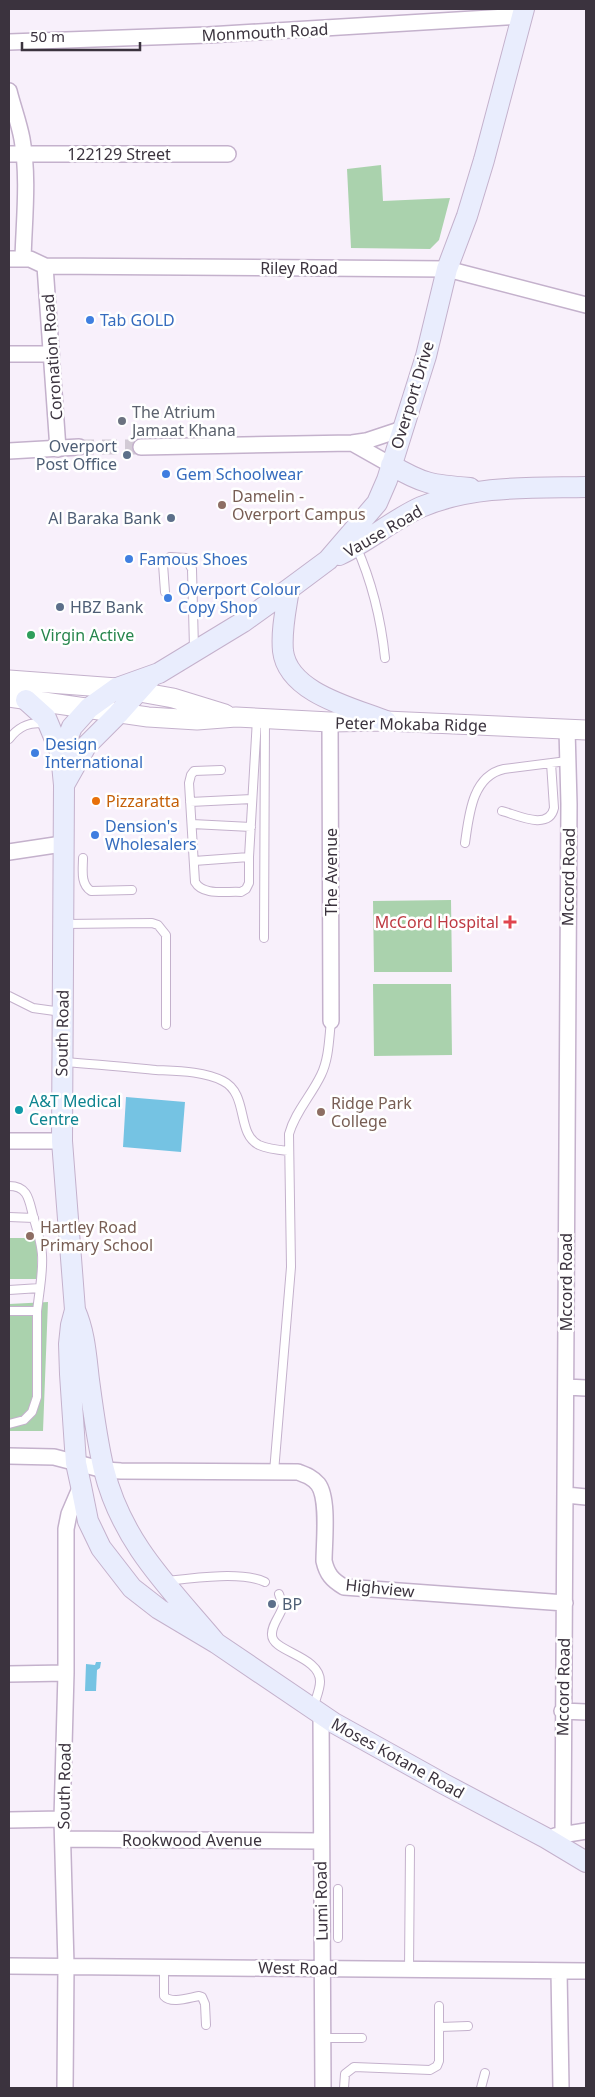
<svg xmlns="http://www.w3.org/2000/svg" width="595" height="2097" font-family="'Noto Sans',sans-serif">
  <style>
    .green { fill: #aad2ad }
    .water { fill: #75c3e3 }
    .lines { fill: none; stroke-linecap: round; stroke-linejoin: round }
    .minor-tunnel { stroke: #d2cad5; stroke-width: 15; stroke-dasharray: 15 8; stroke-linecap: butt }
    .service-casing { stroke: #c4b1cc; stroke-width: 10 }
    .minor-casing { stroke: #c4b1cc; stroke-width: 18 }
    .tertiary-casing { stroke: #c4b1cc; stroke-width: 21 }
    .secondary-casing { stroke: #c4b1cc; stroke-width: 22 }
    .service { stroke: #fff; stroke-width: 8 }
    .minor { stroke: #fff; stroke-width: 15 }
    .tertiary { stroke: #fff; stroke-width: 19 }
    .secondary { stroke: #e9edfd; stroke-width: 20 }
    .shop-dot { fill: #3f7fe0; stroke: #fff; stroke-width: 2 }
    .worship-dot { fill: #6b7280; stroke: #fff; stroke-width: 2 }
    .service-dot { fill: #5c6f8a; stroke: #fff; stroke-width: 2 }
    .education-dot { fill: #8d6e63; stroke: #fff; stroke-width: 2 }
    .leisure-dot { fill: #2e9e5b; stroke: #fff; stroke-width: 2 }
    .food-dot { fill: #e8710a; stroke: #fff; stroke-width: 2 }
    .health-dot { fill: #e0444e; stroke: #fff; stroke-width: 2 }
    .culture-dot { fill: #0f9aa8; stroke: #fff; stroke-width: 2 }
    .labels { text-anchor: middle; stroke-width: 5; stroke-linejoin: round; paint-order: stroke }
    .street-label { font-size: 16px; fill: #3b333e; stroke: #fff }
    .shop-label { font-size: 16px; fill: #366cbe; stroke: #fff; text-anchor: start }
    .worship-label { font-size: 16px; fill: #5b616d; stroke: #fff; text-anchor: start }
    .service-label { font-size: 16px; fill: #4e5e75; stroke: #fff; text-anchor: end }
    .education-label { font-size: 16px; fill: #785e54; stroke: #fff; text-anchor: start }
    .leisure-label { font-size: 16px; fill: #27864d; stroke: #fff; text-anchor: start }
    .food-label { font-size: 16px; fill: #c56008; stroke: #fff; text-anchor: start }
    .health-label { font-size: 16px; fill: #be3a42; stroke: #fff; text-anchor: end }
    .culture-label { font-size: 16px; fill: #0d838f; stroke: #fff; text-anchor: start }
  </style>
  <rect width="100%" height="100%" fill="#f8f0fb"/>
  <path class="green" d="M381 165 383 201 450 198 439 240 430 249 351 248 347 169Z
    M451 900 452 972H374L373 901Z
    M373 984H451L452 1055 374 1056Z
    M9 1238H37V1279H9Z
    M48 1302 43 1431H9V1304Z"/>
  <path class="water" d="M126 1097 185 1102 181 1152 123 1147Z
    M96 1662H101L100 1668 97 1670 96 1691H85L86 1664 95 1665Z"/>
  <g class="lines">
    <path class="minor-tunnel" d="M79 447H141"/>
    <g class="service-casing">
      <path id="service" d="M356 546C372 582 381 619 385 658
        M165 592 163 564 170 557 186 558 192 569 194 649
        M9 739C19 726 30 721 46 724
        M221 770 194 771 191 775 189 783 195 882C203 896 226 891 241 892L246 889 249 883V857L257 719
        M190 802 252 799
        M502 811C517 815 549 831 554 808L551 763
        M192 824 251 827
        M465 843C469 815 472 776 504 769L567 761
        M83 858C83 869 80 884 91 891L132 890
        M194 861 249 857
        M64 924 152 923 158 925 166 935V1025
        M264 938 265 719
        M9 996 33 1008 62 1012
        M64 1062C95 1064 125 1067 156 1070 177 1071 204 1071 223 1081 249 1094 236 1134 259 1145 268 1149 279 1150 289 1151
        M9 1186C30 1186 29 1203 34 1219 43 1249 44 1257 40 1288L9 1290
        M9 1217 34 1218
        M9 1311H37
        M9 1424 24 1420 32 1412 37 1397V1311L40 1288
        M274 1472 291 1267 289 1134C295 1112 311 1096 321 1075 329 1059 329 1038 331 1021
        M167 1581C192 1578 243 1571 265 1582
        M279 1594 283 1606C281 1615 271 1625 272 1635 272 1652 321 1656 320 1682 320 1690 315 1700 313 1709
        M338 1889V1938
        M164 1967V1996C171 2004 188 1998 199 1996L202 1997 205 2004 206 2025
        M409 1970 410 1849
        M440 2027 468 2026
        M322 2038H362
        M344 2088 345 2074 354 2067 430 2070 437 2066 439 2061V2006
        M481 2088 485 2073"/>
    </g>
    <g class="minor-casing">
      <path id="minor" d="M9 42 208 35 522 16
        M9 91C13 107 19 123 22 139 29 178 24 220 23 259
        M9 154H228
        M9 259H30L45 266 447 269 586 305
        M45 266 58 449
        M9 354H51
        M352 443 391 465
        M141 447 352 443 366 441 402 429
        M9 451 79 447
        M330 722 331 1021
        M9 852 62 844
        M9 1141H62
        M566 1387 586 1388
        M9 1456 54 1457 104 1470 121 1471 298 1472C306 1475 312 1477 318 1484 329 1498 324 1543 324 1561 327 1574 332 1580 344 1587L565 1603
        M566 1495 586 1497
        M9 1674 66 1673
        M562 1711 586 1712
        M321 1715 323 2088
        M9 1820 62 1819
        M563 1835 569 804 567 729
        M555 1836 586 1831
        M63 1839 320 1841
        M9 1966 586 1971
        M559 1971 561 2088
        M65 2088 66 1965 62 1819 66 1673V1529L69 1514 81 1486"/>
    </g>
    <g class="tertiary-casing">
      <path id="tertiary" d="M9 680 117 688 173 698 225 714
        M9 697 148 717 197 720 236 717 330 722 386 721 586 730"/>
    </g>
    <g class="secondary-casing">
      <path id="secondary" d="M391 465C423 484 432 485 470 488
        M339 555C368 542 392 520 421 507 473 485 531 488 586 487
        M289 589C286 609 281 630 283 651 288 693 353 708 386 721
        M26 700 46 718 61 754
        M64 785 86 746 118 714 151 677
        M75 1310 71 1325 69 1344 70 1374 76 1463 81 1486 88 1521 101 1548 132 1588 159 1609 216 1643 334 1723 444 1784 546 1838 586 1862
        M216 1643C170 1588 122 1543 104 1470 97 1441 93 1410 89 1380 86 1355 85 1333 75 1310L62 1141 64 785 61 754 72 727 89 708 117 688 159 673 243 622 289 589 328 560 377 503 387 480 426 356 447 269 467 216 484 160 524 9"/>
    </g>
    <use href="#service" class="service"/>
    <use href="#minor" class="minor"/>
    <use href="#tertiary" class="tertiary"/>
    <use href="#secondary" class="secondary"/>
  </g>
  <g class="shop-dot">
    <circle cx="90" cy="320" r="5"/>
    <circle cx="166" cy="474" r="5"/>
    <circle cx="129" cy="559" r="5"/>
    <circle cx="168" cy="598" r="5"/>
    <circle cx="35" cy="753" r="5"/>
    <circle cx="95" cy="835" r="5"/>
  </g>
  <circle class="worship-dot" cx="122" cy="421" r="5"/>
  <g class="service-dot">
    <circle cx="127" cy="455" r="5"/>
    <circle cx="171" cy="518" r="5"/>
    <circle cx="60" cy="607" r="5"/>
    <circle cx="272" cy="1604" r="5"/>
  </g>
  <g class="education-dot">
    <circle cx="222" cy="505" r="5"/>
    <circle cx="321" cy="1112" r="5"/>
    <circle cx="30" cy="1236" r="5"/>
  </g>
  <circle class="leisure-dot" cx="31" cy="635" r="5"/>
  <circle class="food-dot" cx="96" cy="801" r="5"/>
  <path class="health-dot" d="M507.5 914.5h5v5h5v5h-5v5h-5v-5h-5v-5h5z"/>
  <circle class="culture-dot" cx="19" cy="1110" r="5"/>
  <g class="labels">
    <g class="street-label">
      <text transform="translate(265 32) rotate(-3)" y="6">Monmouth Road</text>
      <text x="119" y="160">122129 Street</text>
      <text x="299" y="274">Riley Road</text>
      <text transform="translate(52 357) rotate(-94)" y="6">Coronation Road</text>
      <text transform="translate(412 395) rotate(-73)" y="6">Overport Drive</text>
      <text transform="translate(383 531) rotate(-30)" y="6">Vause Road</text>
      <text transform="translate(411 724) rotate(1)" y="6">Peter Mokaba Ridge</text>
      <text transform="translate(331 872) rotate(-90)" y="6">The Avenue</text>
      <text transform="translate(568 877) rotate(-89)" y="6">Mccord Road</text>
      <text transform="translate(62 1033) rotate(-89)" y="6">South Road</text>
      <text transform="translate(566 1282) rotate(-90)" y="6">Mccord Road</text>
      <text transform="translate(380 1588) rotate(6)" y="6">Highview</text>
      <text transform="translate(563 1687) rotate(-89)" y="6">Mccord Road</text>
      <text transform="translate(398 1758) rotate(29)" y="6">Moses Kotane Road</text>
      <text transform="translate(64 1786) rotate(-89)" y="6">South Road</text>
      <text x="192" y="1846">Rookwood Avenue</text>
      <text transform="translate(321 1901) rotate(-91)" y="6">Lumi Road</text>
      <text transform="translate(298 1968) rotate(1)" y="6">West Road</text>
    </g>
    <g class="shop-label">
      <text x="100" y="326">Tab GOLD</text>
      <text x="176" y="480">Gem Schoolwear</text>
      <text x="139" y="565">Famous Shoes</text>
      <text x="178" y="595">Overport Colour<tspan x="178" dy="18">Copy Shop</tspan></text>
      <text x="45" y="750">Design<tspan x="45" dy="18">International</tspan></text>
      <text x="105" y="832">Dension's<tspan x="105" dy="18">Wholesalers</tspan></text>
    </g>
    <g class="worship-label">
      <text x="132" y="418">The Atrium<tspan x="132" dy="18">Jamaat Khana</tspan></text>
    </g>
    <g class="service-label">
      <text x="117" y="452">Overport<tspan x="117" dy="18">Post Office</tspan></text>
      <text x="161" y="524">Al Baraka Bank</text>
      <text x="70" y="613" text-anchor="start">HBZ Bank</text>
      <text x="282" y="1610" text-anchor="start">BP</text>
    </g>
    <g class="education-label">
      <text x="232" y="502">Damelin -<tspan x="232" dy="18">Overport Campus</tspan></text>
      <text x="331" y="1109">Ridge Park<tspan x="331" dy="18">College</tspan></text>
      <text x="40" y="1233">Hartley Road<tspan x="40" dy="18">Primary School</tspan></text>
    </g>
    <g class="leisure-label">
      <text x="41" y="641">Virgin Active</text>
    </g>
    <g class="food-label">
      <text x="106" y="807">Pizzaratta</text>
    </g>
    <g class="health-label">
      <text x="499" y="928">McCord Hospital</text>
    </g>
    <g class="culture-label">
      <text x="29" y="1107">A&amp;T Medical<tspan x="29" dy="18">Centre</tspan></text>
    </g>
  </g>
  <rect width="595" height="2097" fill="none" stroke="#3b333e" stroke-width="20"/>
  <path d="M22 42v8h118v-8" fill="none" stroke="#3b333e" stroke-width="2.5"/>
  <text x="30" y="42" font-size="15" fill="#3b333e" stroke="#ffffff" stroke-width="4" paint-order="stroke">50 m</text>
</svg>
